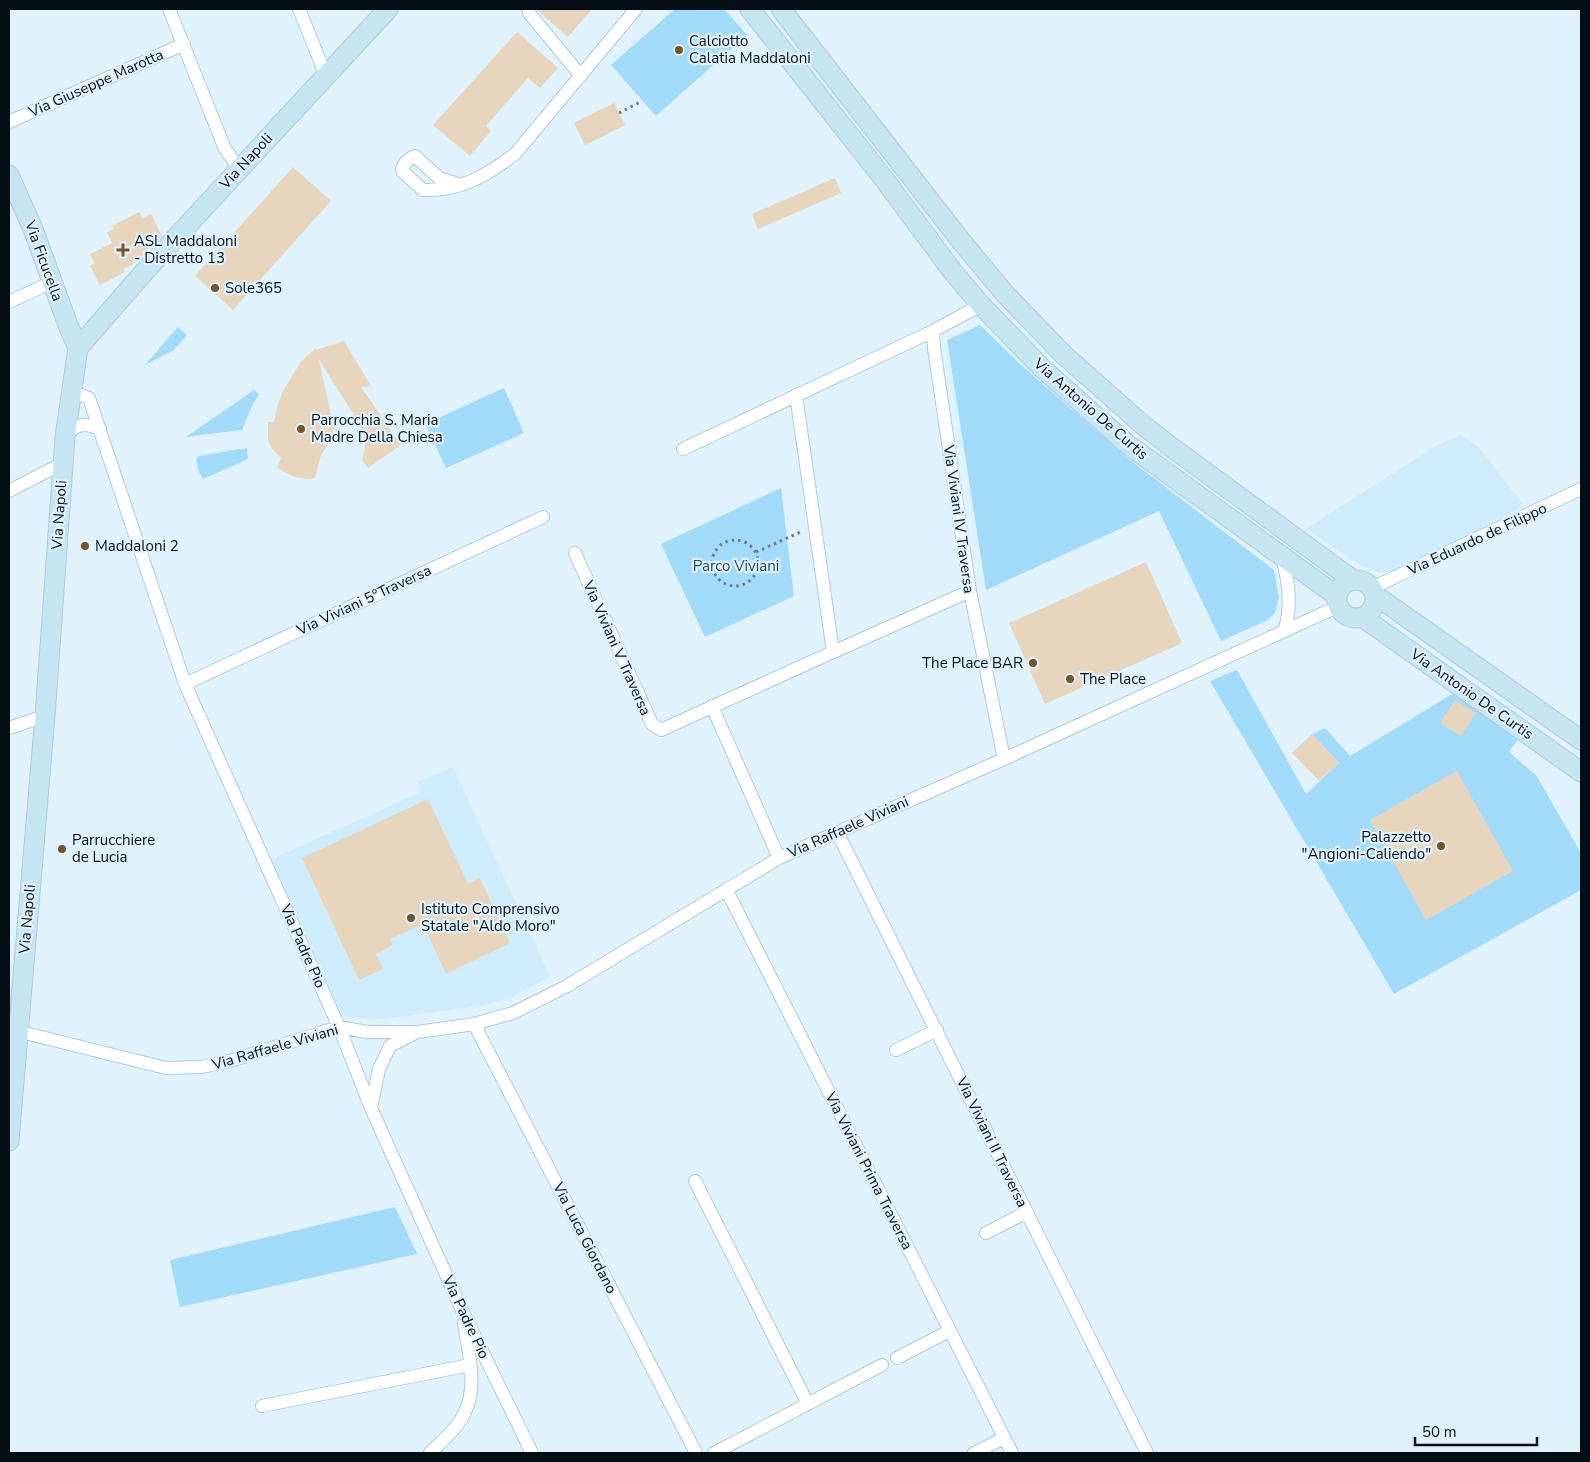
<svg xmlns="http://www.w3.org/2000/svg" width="1590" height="1462" font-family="'Nunito Sans',sans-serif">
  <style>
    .built { fill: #ceecfc }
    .green { fill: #a2dbfa }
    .building { fill: #e7d6bd }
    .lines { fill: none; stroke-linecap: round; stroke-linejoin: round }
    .street-casing { stroke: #aecbdb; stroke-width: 14 }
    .secondary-casing { stroke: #aecbdb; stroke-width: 21 }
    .path { stroke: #707d85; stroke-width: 3; stroke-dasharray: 2.5 4; stroke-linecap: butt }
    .street { stroke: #fff; stroke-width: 12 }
    .secondary { stroke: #c6e5f3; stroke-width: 19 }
    .poi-dot { fill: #73572a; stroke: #e0f2fc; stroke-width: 2 }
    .labels { text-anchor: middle; stroke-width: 4.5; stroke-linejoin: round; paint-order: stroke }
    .poi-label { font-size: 15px; fill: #050e14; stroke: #e0f2fc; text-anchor: start }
    .street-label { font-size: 15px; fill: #050e14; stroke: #e0f2fc }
    .park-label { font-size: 15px; fill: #244d62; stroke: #e0f2fc }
  </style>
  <rect width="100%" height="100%" fill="#e0f2fc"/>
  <path class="built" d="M1460 435 1479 447 1524 506 1399 571 1390 572H1379L1363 567 1306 529 1434 447Z
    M453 767 550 977 507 999 479 1006 383 1019 343 1017 272 859 421 792 418 782Z"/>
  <path class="green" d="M675 9H724L747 35 656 116 611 65Z
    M980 325 1020 364 1125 456 1274 570 1279 598 1275 613 1268 620 1221 641 1159 511 986 590 947 340Z
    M178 327 187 335 174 350 145 365Z
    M504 388 524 433 446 468 425 424Z
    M254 390 259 394 251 408 242 430 186 437Z
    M247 448 248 459 203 479C199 472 194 463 198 456Z
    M781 488 794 596 705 637 661 544Z
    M1237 670 1306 794 1339 763 1312 734 1325 728 1350 756 1454 693 1518 739 1509 752 1536 775 1581 853V890L1394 994 1210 681Z
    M395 1207 417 1254 180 1307 170 1260Z"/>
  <path class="building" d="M536 9H592L568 37Z
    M517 32 558 68 540 88 528 78 486 126 491 131 470 156 433 125Z
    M614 103 625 125 585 145 574 123Z
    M293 167 331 201 233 310 195 276Z
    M835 178 841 193 758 229 752 214Z
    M139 212 142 218 151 214 162 236 151 243 153 246 142 252 143 255 135 259 137 262 123 269 125 272 100 285 90 266 94 263 90 254 112 243 107 232 114 229 112 226Z
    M344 341 371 386 361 387 401 445 368 468 362 460 365 448V436L361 426 319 360 334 428 331 440 321 455 315 478 307 479 295 477 284 472 277 467 281 458 272 449 268 441V422H274L276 411 282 393 300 363 316 348V350Z
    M1146 562 1182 643 1045 704 1009 623Z
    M1455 700 1476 713 1461 736 1440 723Z
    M1312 734 1339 763 1319 781 1292 753Z
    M1457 771 1513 871 1426 920 1370 820Z
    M428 799 468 884 480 878 510 943 446 974 423 924 390 939 393 945 376 954 383 969 359 980 302 858Z"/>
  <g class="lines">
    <g class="street-casing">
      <path id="street" d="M169 9 225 149 239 168
        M299 9 326 76
        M529 13 581 76
        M9 122 184 44
        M461 185 439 178 415 156C408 159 403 163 402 171L423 190C461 191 486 176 515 154L636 9
        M9 302 52 282
        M981 305 933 331 934 348 970 591 1004 759
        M71 391 89 398 185 684 339 1027 371 1108 462 1310 532 1453
        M65 436C77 424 83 422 100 429
        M683 449 933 331
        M9 491 63 463
        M575 553 652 724 661 730 833 652 796 395
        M1281 555C1289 580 1292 604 1285 629
        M1372 588 1581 489
        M833 652 970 591
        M185 684 543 517
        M712 706 779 858
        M9 728 45 716
        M837 832 1147 1453
        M726 889 1012 1453
        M474 1024 696 1453
        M17 1031 166 1068 201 1067 230 1061 339 1027 367 1032H418L474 1024 513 1013 567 986 779 858 1004 759 1339 606
        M896 1050 937 1030
        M371 1108 379 1069 390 1046 415 1033
        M695 1181 808 1404
        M986 1233 1027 1212
        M897 1358 949 1331
        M262 1406 470 1365
        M430 1453C442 1441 458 1428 465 1412 478 1385 468 1351 464 1323
        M714 1453 882 1365
        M974 1453 1004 1438"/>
    </g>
    <g class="secondary-casing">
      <path id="secondary" d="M750 9 884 179 953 272 981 305 1043 369 1127 444 1337 596
        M781 9 961 241 1006 295 1064 355 1144 426 1174 449 1353 580
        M9 175 33 229 68 325 78 348
        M1337 599a19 19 0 1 1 38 0a19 19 0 1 1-38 0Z
        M1375 595 1581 740
        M1362 617 1581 772
        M9 1141 45 716 65 437 78 348 145 271 388 9"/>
    </g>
    <path class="path" d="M619 113 642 101
      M712 563a23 23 0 1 1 46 0a23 23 0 1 1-46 0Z
      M756 552 803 531"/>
    <use href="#street" class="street"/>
    <use href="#secondary" class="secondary"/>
  </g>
  <g class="poi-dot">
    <circle cx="679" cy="50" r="5"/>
    <path d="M120.5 242.5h5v5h5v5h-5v5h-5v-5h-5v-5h5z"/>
    <circle cx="215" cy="288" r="5"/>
    <circle cx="301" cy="429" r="5"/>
    <circle cx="85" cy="546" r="5"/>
    <circle cx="1033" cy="663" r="5"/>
    <circle cx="1070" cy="679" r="5"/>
    <circle cx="1441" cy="846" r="5"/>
    <circle cx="62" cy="849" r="5"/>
    <circle cx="411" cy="918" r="5"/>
  </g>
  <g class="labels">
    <g class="poi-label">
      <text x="689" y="46">Calciotto<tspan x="689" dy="17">Calatia Maddaloni</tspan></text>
      <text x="134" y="246">ASL Maddaloni<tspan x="134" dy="17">- Distretto 13</tspan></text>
      <text x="225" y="293">Sole365</text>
      <text x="311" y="425">Parrocchia S. Maria<tspan x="311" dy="17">Madre Della Chiesa</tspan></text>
      <text x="95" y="551">Maddaloni 2</text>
      <text x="1023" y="668" text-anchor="end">The Place BAR</text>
      <text x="1080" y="684">The Place</text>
      <text x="1431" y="842" text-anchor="end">Palazzetto<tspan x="1431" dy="17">"Angioni-Caliendo"</tspan></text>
      <text x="72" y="845">Parrucchiere<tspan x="72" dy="17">de Lucia</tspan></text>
      <text x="421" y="914">Istituto Comprensivo<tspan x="421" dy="17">Statale "Aldo Moro"</tspan></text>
    </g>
    <g class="street-label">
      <text transform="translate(96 83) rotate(-24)" y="5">Via Giuseppe Marotta</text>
      <text transform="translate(246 161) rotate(-47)" y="5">Via Napoli</text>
      <text transform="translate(44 261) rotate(70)" y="5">Via Ficucella</text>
      <text transform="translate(1091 409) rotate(41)" y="5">Via Antonio De Curtis</text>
      <text transform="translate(59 515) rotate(-86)" y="5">Via Napoli</text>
      <text transform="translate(959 519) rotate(82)" y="5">Via Viviani IV Traversa</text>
      <text transform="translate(1477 539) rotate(-25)" y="5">Via Eduardo de Filippo</text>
      <text transform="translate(364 600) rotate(-25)" y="5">Via Viviani 5°Traversa</text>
      <text transform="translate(617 648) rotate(66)" y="5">Via Viviani V Traversa</text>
      <text transform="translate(1472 694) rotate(35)" y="5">Via Antonio De Curtis</text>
      <text transform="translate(848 827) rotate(-24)" y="5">Via Raffaele Viviani</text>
      <text transform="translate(27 919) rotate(-85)" y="5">Via Napoli</text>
      <text transform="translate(303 946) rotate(66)" y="5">Via Padre Pio</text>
      <text transform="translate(275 1047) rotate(-16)" y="5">Via Raffaele Viviani</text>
      <text transform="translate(992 1142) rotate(64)" y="5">Via Viviani II Traversa</text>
      <text transform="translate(869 1171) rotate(63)" y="5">Via Viviani Prima Traversa</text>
      <text transform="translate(585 1238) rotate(63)" y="5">Via Luca Giordano</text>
      <text transform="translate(466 1317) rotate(65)" y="5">Via Padre Pio</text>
    </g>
    <g class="park-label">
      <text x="736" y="571">Parco Viviani</text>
    </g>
  </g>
  <rect width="1590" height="1462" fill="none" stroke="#050e14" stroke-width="20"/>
  <path d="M1415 1437v8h122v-8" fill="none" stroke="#050e14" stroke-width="2.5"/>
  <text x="1422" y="1437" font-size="15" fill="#050e14" stroke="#e0f2fc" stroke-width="4" paint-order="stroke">50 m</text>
</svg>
